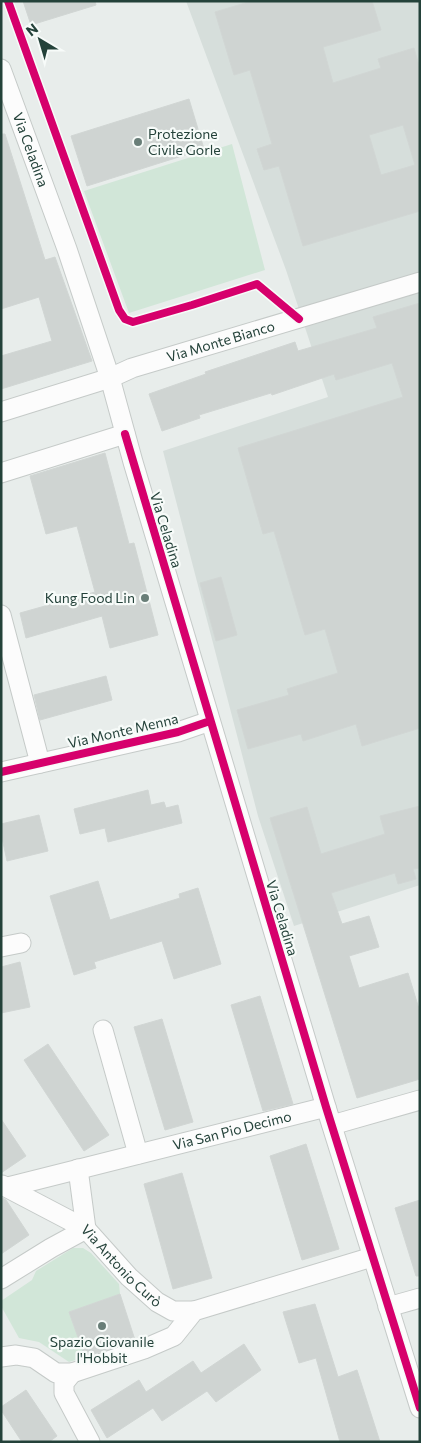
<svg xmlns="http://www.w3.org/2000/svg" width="421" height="1443" font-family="Commissioner,sans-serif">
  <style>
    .built { fill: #d6dedb }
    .green { fill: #d1e6d8 }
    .building { fill: #cfd4d2; stroke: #d1d6d4; fill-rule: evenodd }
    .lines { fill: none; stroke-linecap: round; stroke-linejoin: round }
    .minor-casing { stroke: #c5cac8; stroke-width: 21 }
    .minor { stroke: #fcfcfc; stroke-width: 19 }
    .cycleway-casing { stroke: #f7fbf9; stroke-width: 11 }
    .cycleway { stroke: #d6006c; stroke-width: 8 }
    .poi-dot { fill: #697e78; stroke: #f7fbf9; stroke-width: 2 }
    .labels { text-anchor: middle; stroke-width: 4.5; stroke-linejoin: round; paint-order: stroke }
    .poi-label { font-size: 14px; fill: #24423a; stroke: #f7fbf9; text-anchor: start }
    .street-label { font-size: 14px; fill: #24423a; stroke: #f7fbf9 }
  </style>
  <rect width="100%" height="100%" fill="#e8edeb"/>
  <path class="built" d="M186 1H420V885L294 926 258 816 163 451 328 397 286 270Z"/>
  <path class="green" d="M232 144 265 270 129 313 84 191Z
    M73 1248H83L91 1253 119 1284 120 1294 69 1312 85 1357 69 1362 39 1342 19 1338 1 1306V1301L32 1280 36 1271Z"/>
  <path class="building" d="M23 1H95L96 5 31 25Z
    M252 1H372L381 30 323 47 333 83 381 68 378 59 414 48 420 69V211L303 246 279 166 264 170 257 149 272 144 250 70 234 75 215 12ZM403 125 415 165 381 175 369 135Z
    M189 99 204 149 87 186 71 136Z
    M1 134H5L45 260 55 257 92 361 1 389V356L52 341 39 297 1 309Z
    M420 303V728L362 746 356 724 303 741 301 734 248 749 237 710 289 695 287 689 338 673 325 629 305 635 274 531 263 534 238 448 403 397 392 363 336 380 334 374 272 395 271 393 199 415 200 418 162 431 149 394 206 374 205 372 295 342 298 351 377 328 373 317Z
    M105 453 129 544 134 543 158 635 110 648 102 616 26 638 20 613 95 592 77 526 46 534 30 476Z
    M221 577 237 635 216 641 200 583Z
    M106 676 112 700 40 720 34 695Z
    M148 790 151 805 164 802 166 808 178 805 182 823 108 842 105 828 80 834 74 809Z
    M420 806V868L413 869 416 879 398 884 395 873 331 893 342 924 369 916 379 947 349 956 359 988 408 973 420 1012V1079L357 1098 270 818 307 807 321 854 385 834 380 816Z
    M39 815 48 851 7 861 1 833V824Z
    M98 881 110 920 180 898 179 894 198 888 221 964 174 979 162 941 94 962 96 968 74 975 50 896Z
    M20 962 30 1007 1 1013V967Z
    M260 996 293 1104 263 1111 231 1005Z
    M162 1019 193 1122 165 1130 134 1027Z
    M48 1044 109 1135 84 1151 24 1060Z
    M1 1119 26 1156 1 1173Z
    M306 1144 339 1249 302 1260 270 1156Z
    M182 1173 212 1278 173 1289 144 1184Z
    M1 1197 6 1200 29 1235 1 1254Z
    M420 1200V1276H416L395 1208Z
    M120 1294 135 1340 85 1357 69 1312Z
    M315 1304 338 1377 357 1370 380 1442H340L316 1358 299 1363 283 1312Z
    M244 1344 261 1370 216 1402 207 1391 162 1421 153 1408 107 1438 91 1410 139 1380 146 1392 193 1361 201 1373Z
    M26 1390 57 1436 49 1442H22L1 1410V1407Z"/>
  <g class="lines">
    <g class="minor-casing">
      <g id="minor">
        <path id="s1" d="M1 69 67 249 110 378 133 462 326 1107 420 1408"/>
        <path id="s2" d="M1 412 110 378 132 368 420 282"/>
        <path d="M1 473 125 434"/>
        <path d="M1 615 40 763"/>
        <path d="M1 772 178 732 210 721"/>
        <path d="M1 947 21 943"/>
        <path d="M103 1030 138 1154"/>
        <path d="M332 1125 420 1100"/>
        <path d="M78 1169 86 1229"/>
        <path id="s3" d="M2 1185 86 1229 129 1277 157 1302 173 1311H194"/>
        <path id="s4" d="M8 1187 326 1107"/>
        <path d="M1 1279 51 1248 86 1229"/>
        <path d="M388 1307 420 1298"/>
        <path d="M1 1357 16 1355 34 1358 56 1373H72L144 1349 174 1336 194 1311 372 1257"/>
        <path d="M72 1373 64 1383V1393L90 1442"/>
      </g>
    </g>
    <use href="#minor" class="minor"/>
    <g class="cycleway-casing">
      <path id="cycleway" d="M8 1 119 310 125 319 133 322 192 305 257 284 299 319
        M125 434 326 1107 420 1408
        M1 772 178 732 210 721"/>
    </g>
    <use href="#cycleway" class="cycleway"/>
  </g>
  <g class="poi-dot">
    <circle cx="138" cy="142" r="5"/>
    <circle cx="145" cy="598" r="5"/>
    <circle cx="102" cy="1326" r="5"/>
  </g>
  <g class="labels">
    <g class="poi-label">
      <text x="148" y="139">Protezione<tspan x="148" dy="16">Civile Gorle</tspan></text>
      <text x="135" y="603" text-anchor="end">Kung Food Lin</text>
      <text x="102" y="1347" text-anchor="middle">Spazio Giovanile<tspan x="102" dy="16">l'Hobbit</tspan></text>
    </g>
    <g class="street-label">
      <text dy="5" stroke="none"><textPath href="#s1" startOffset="86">Via Celadina</textPath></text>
      <text dy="5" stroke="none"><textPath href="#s2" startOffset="231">Via Monte Bianco</textPath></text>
      <text transform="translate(166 530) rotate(73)" y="5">Via Celadina</text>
      <text transform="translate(123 731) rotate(-13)" y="5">Via Monte Menna</text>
      <text transform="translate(282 918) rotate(73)" y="5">Via Celadina</text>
      <text dy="5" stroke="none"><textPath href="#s4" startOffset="231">Via San Pio Decimo</textPath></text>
      <text dy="5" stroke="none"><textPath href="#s3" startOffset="146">Via Antonio Curò</textPath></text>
    </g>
  </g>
  <rect width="421" height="1443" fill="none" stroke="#24423a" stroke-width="5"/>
  <g transform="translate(40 40) rotate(322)" stroke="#f7fbf9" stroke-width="4" paint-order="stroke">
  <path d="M0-4L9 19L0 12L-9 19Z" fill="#24423a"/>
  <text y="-8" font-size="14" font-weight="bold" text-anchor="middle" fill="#24423a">N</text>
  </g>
</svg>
